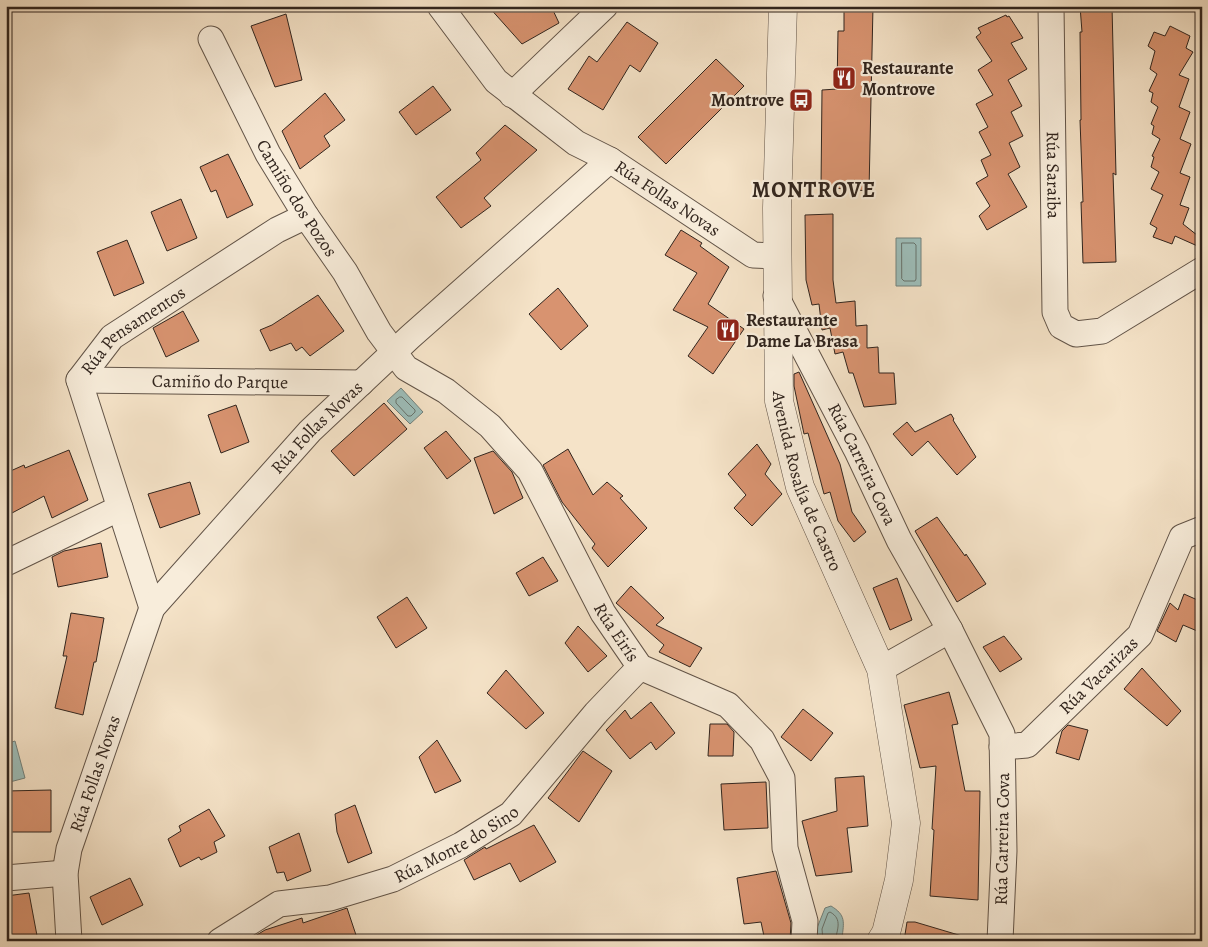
<svg xmlns="http://www.w3.org/2000/svg" width="1208" height="947" font-family="Alegreya,serif">
  <style>
    .water { fill: #9dbeba; stroke: #72817c }
    .lines { fill: none; stroke-linecap: round; stroke-linejoin: round }
    .shore { stroke: #67726c; stroke-width: 1 }
    .building { fill: #d89370; stroke: #31251e }
    .minor-casing { stroke: #625448; stroke-width: 27 }
    .tertiary-casing { stroke: #625448; stroke-width: 29 }
    .minor { stroke: #f8eddb; stroke-width: 25 }
    .tertiary { stroke: #f8eddb; stroke-width: 28 }
    .labels { text-anchor: middle; stroke-width: 4.5; stroke-linejoin: round; paint-order: stroke }
    .poi-label { font-size: 18px; font-weight: bold; fill: #31251e; stroke: #f8eddb; text-anchor: start }
    .street-label { font-size: 18px; fill: #31251e; stroke: #f8eddb }
    .district-label { font-size: 22px; font-weight: bold; letter-spacing: 1px; fill: #31251e; stroke: #f8eddb }
  </style>
  <rect width="100%" height="100%" fill="#f5e3c8"/>
  <filter id="stains"><feTurbulence type="fractalNoise" baseFrequency=".004" numOctaves="4"/><feColorMatrix values="0 0 0 0 .2 0 0 0 0 .09 0 0 0 0 .02 0 0 0 .5 -.17"/></filter>
  <radialGradient id="worn" r=".72"><stop offset=".6" stop-color="#630" stop-opacity="0"/><stop offset="1" stop-color="#630" stop-opacity=".3"/></radialGradient>
  <path class="water" d="M896 238H921V286H896Z
    M401 388 423 412 410 424 387 401Z
    M15 741 25 778 6 783V744Z
    M831 906C846 915 844 922 842 938L835 941H818L817 928 825 908Z"/>
  <g class="lines">
    <path class="shore" d="M902 243H914L916 245V279L915 281H904L902 279Z
      M400 397H402L415 410V412L411 416H408L396 403V400Z
      M823 941 822 929 828 913 830 912C843 919 837 930 835 941"/>
  </g>
  <path class="building" d="M488 6H551L559 23 522 44Z
    M844 6H873L869 191 821 187 822 90 837 89 838 31H844Z
    M1080 6H1112L1116 175 1113 173 1116 262 1083 263 1081 202H1083L1080 120H1081L1080 32H1082Z
    M286 14 302 80 275 87 251 26Z
    M1006 15 1007 17 1009 16 1023 38 1011 43 1027 69 1008 80 1022 106 1011 112 1023 136 1009 143 1020 167 1008 174 1027 207 987 230 979 216 990 206 976 183 988 176 981 160 991 155 979 132 988 127 976 104 993 95 978 70 992 61 976 37 981 33 978 28Z
    M627 22 658 43 640 72 630 65 603 110 568 89 589 56 597 62Z
    M1170 26 1190 36 1186 48 1193 52 1179 75 1189 79 1179 107 1190 112 1180 139 1191 144 1180 173 1190 177 1180 205 1189 208 1183 224 1202 239V248L1175 236 1172 244 1153 237 1157 228 1150 224 1163 195 1151 189 1159 172 1151 167 1154 157 1152 156 1160 139 1152 134 1154 126 1151 124 1158 107 1151 102 1153 93 1149 91 1157 74 1150 69 1155 51 1148 46 1154 32 1165 36Z
    M716 59 744 86 666 164 638 137Z
    M433 86 451 110 416 135 399 112Z
    M325 93 345 120 324 136 330 146 300 169 282 131Z
    M505 125 537 150 484 198 491 206 461 228 436 197 481 160 476 153Z
    M228 154 253 205 227 218 216 190 211 192 200 167Z
    M181 199 197 238 167 251 151 212Z
    M833 214V280L836 303 855 301 856 326 867 325V348L878 347 879 373H894L896 404 864 407 853 373H849L843 352 835 354 830 328 822 330 819 304 812 305 806 280 805 215Z
    M681 230 702 243 700 246 729 267 708 304 744 329 713 374 688 356 708 327 673 310 697 273 665 255Z
    M127 240 144 283 114 296 97 252Z
    M558 288 588 326 561 350 529 314Z
    M318 295 344 331 310 356 302 347 296 351 291 343 270 351 260 330 272 325Z
    M183 311 199 341 166 357 153 328Z
    M799 372 840 464 852 512 866 532 854 542 838 521 830 492 824 494 808 433 804 434 794 386V374Z
    M384 403 407 429 354 476 331 451Z
    M236 405 249 442 221 453 208 415Z
    M951 414 954 419 953 420 976 457 957 475 928 441 912 456 893 434 907 422 915 432Z
    M446 431 471 461 447 479 424 448Z
    M757 444 771 464 765 474 782 494 752 526 734 508 746 495 728 474Z
    M568 449 593 495 607 482 623 496 620 498 647 528 608 567 592 548 595 544 562 502 543 465Z
    M69 450 88 500 52 518 44 496 12 513 6 501V473L24 465 25 468Z
    M493 451 512 472 523 498 494 514 474 458Z
    M190 482 200 514 160 528 148 494Z
    M937 517 965 556 966 554 986 584 957 602 915 531Z
    M101 543 108 577 58 587 52 557 64 551Z
    M543 557 558 581 529 596 516 573Z
    M897 578 912 620 890 630 873 588Z
    M631 586 664 618 656 625 702 648 690 667 659 652 664 645 616 603Z
    M1184 594 1202 602V633L1183 625 1176 642 1157 631 1170 603 1178 610Z
    M407 597 427 628 396 648 377 617Z
    M71 613 104 618 96 662H94L83 715 55 708 67 656H63Z
    M578 626 607 656 588 672 565 643Z
    M1004 636 1022 659 1000 672 983 647Z
    M1142 668 1181 711 1167 726 1124 689Z
    M506 670 544 713 526 729 487 693Z
    M949 692 958 724 952 725 965 791H980L978 900 930 896 934 830 932 829 936 766 920 768 904 705Z
    M651 702 675 733 656 750 651 742 630 759 606 730 625 710 631 719Z
    M803 709 833 733 811 761 781 737Z
    M710 724H727L734 732 733 756H708Z
    M1068 725 1088 730 1079 760 1056 753 1062 731Z
    M437 740 461 781 435 793 419 757Z
    M583 751 612 771 579 822 548 798Z
    M864 776 868 826 847 828 852 872 816 876 802 821 837 811 835 778Z
    M766 782 768 828 724 830 721 784Z
    M51 790V832H6V791Z
    M355 805 372 853 348 863 337 832 335 814Z
    M209 809 225 836 214 842 217 852 201 860 199 857 180 867 168 839 181 831 179 826Z
    M534 825 556 862 520 882 510 863 474 880 464 860 485 847 486 849Z
    M299 833 311 871 287 881 284 872 277 873 269 847Z
    M776 871 791 923 790 941H765L761 922 744 924 737 878Z
    M130 878 143 905 102 925 90 897Z
    M29 893 38 941H6V896Z
    M347 908 358 941H247L265 930 302 918 303 923Z
    M907 922H915L962 936 961 941H904Z"/>
  <g class="lines">
    <g class="minor-casing">
      <g id="minor">
        <path d="M440 6 496 81 576 143 610 160"/>
        <path id="s1" d="M1051 6 1055 312 1061 326 1076 334 1102 331 1202 270"/>
        <path id="s2" d="M211 39 268 154 306 216 345 272 379 332 406 368 446 391 490 426 530 471 603 613 640 667 728 705 762 740 782 778 785 848 805 921 804 941"/>
        <path d="M512 95 605 6"/>
        <path id="s3" d="M776 296 857 451 899 540 950 630 1002 734 1004 851 1000 941"/>
        <path id="s4" d="M79 380 361 383"/>
        <path d="M6 563 120 508"/>
        <path id="s5" d="M152 608 79 380 112 337 277 230 306 216"/>
        <path d="M881 669 950 630"/>
        <path id="s6" d="M1002 747 1027 745 1140 635 1182 537 1202 529"/>
        <path d="M6 878 65 873"/>
        <path id="s7" d="M69 941 65 873 69 849 152 608 310 431 410 337 610 160 753 255 776 256"/>
        <path id="s8" d="M220 941 279 904 330 898 393 879 461 845 511 814 596 713 640 667"/>
      </g>
    </g>
    <g class="tertiary-casing">
      <g id="tertiary">
        <path id="s9" d="M783 6 777 208 779 401 800 487 881 669 906 823 899 880 886 933 881 941"/>
      </g>
    </g>
    <use href="#minor" class="minor"/>
    <use href="#tertiary" class="tertiary"/>
  </g>
  <defs>
    <g id="restaurant-square" transform="scale(1.25)"><rect x="-9" y="-9" width="18" height="18" rx="4" fill="#8f2418" stroke="#f8eddb"/><path d="M-5-6h1v4h1v-4h1v4h1v-4h1v5L-1.5 .5V6h-2V.5L-5-1ZM5-6V6H3V1.5H1.5Q1.5-4 5-6Z" fill="#fff"/></g>
    <g id="bus-square" transform="scale(1.25)"><rect x="-9" y="-9" width="18" height="18" rx="4" fill="#8f2418" stroke="#f8eddb"/><path d="M-5-6H5V4H4V6H2V4H-2V6H-4V4H-5ZM-3.5-4V0h7V-4ZM-3.5 1.2v1.5H-2V1.2ZM2 1.2v1.5H3.5V1.2Z" fill="#fff"/></g>
  </defs>
  <g fill-rule="evenodd">
    <use href="#restaurant-square" x="844" y="78"/>
    <use href="#bus-square" x="801" y="100"/>
    <use href="#restaurant-square" x="728" y="330"/>
  </g>
  <g class="labels">
    <g class="poi-label">
      <text x="862" y="74">Restaurante<tspan x="862" dy="21">Montrove</tspan></text>
      <text x="784" y="106" text-anchor="end">Montrove</text>
      <text x="746" y="326">Restaurante<tspan x="746" dy="21">Dame La Brasa</tspan></text>
    </g>
    <g class="street-label">
      <text dy="6" stroke="none"><textPath href="#s1" startOffset="169">Rúa Saraiba</textPath></text>
      <text dy="6" stroke="none"><textPath href="#s2" startOffset="181">Camiño dos Pozos</textPath></text>
      <text dy="6" stroke="none"><textPath href="#s7" startOffset="1058">Rúa Follas Novas</textPath></text>
      <text dy="6" stroke="none"><textPath href="#s5" startOffset="314">Rúa Pensamentos</textPath></text>
      <text dy="6" stroke="none"><textPath href="#s4" startOffset="141">Camiño do Parque</textPath></text>
      <text dy="6" stroke="none"><textPath href="#s7" startOffset="592">Rúa Follas Novas</textPath></text>
      <text dy="6" stroke="none"><textPath href="#s3" startOffset="189">Rúa Carreira Cova</textPath></text>
      <text dy="6" stroke="none"><textPath href="#s9" startOffset="480">Avenida Rosalía de Castro</textPath></text>
      <text dy="6" stroke="none"><textPath href="#s2" startOffset="729">Rúa Eirís</textPath></text>
      <text dy="6" stroke="none"><textPath href="#s6" startOffset="125">Rúa Vacarizas</textPath></text>
      <text dy="6" stroke="none"><textPath href="#s7" startOffset="172">Rúa Follas Novas</textPath></text>
      <text transform="translate(1002 839) rotate(-89)" y="6">Rúa Carreira Cova</text>
      <text dy="6" stroke="none"><textPath href="#s8" startOffset="259">Rúa Monte do Sino</textPath></text>
    </g>
    <g class="district-label">
      <text x="814" y="197">MONTROVE</text>
    </g>
  </g>
  <rect width="1208" height="947" fill="none" stroke="#f5e3c8" stroke-width="25"/>
  <rect x="8" y="8" width="1193" height="932" fill="none" stroke="#31251e" stroke-width="2.5"/>
  <rect x="12" y="12" width="1183" height="922" fill="none" stroke="#31251e"/>
  <rect width="100%" height="100%" filter="url(#stains)"/>
  <rect width="100%" height="100%" fill="url(#worn)"/>
</svg>
